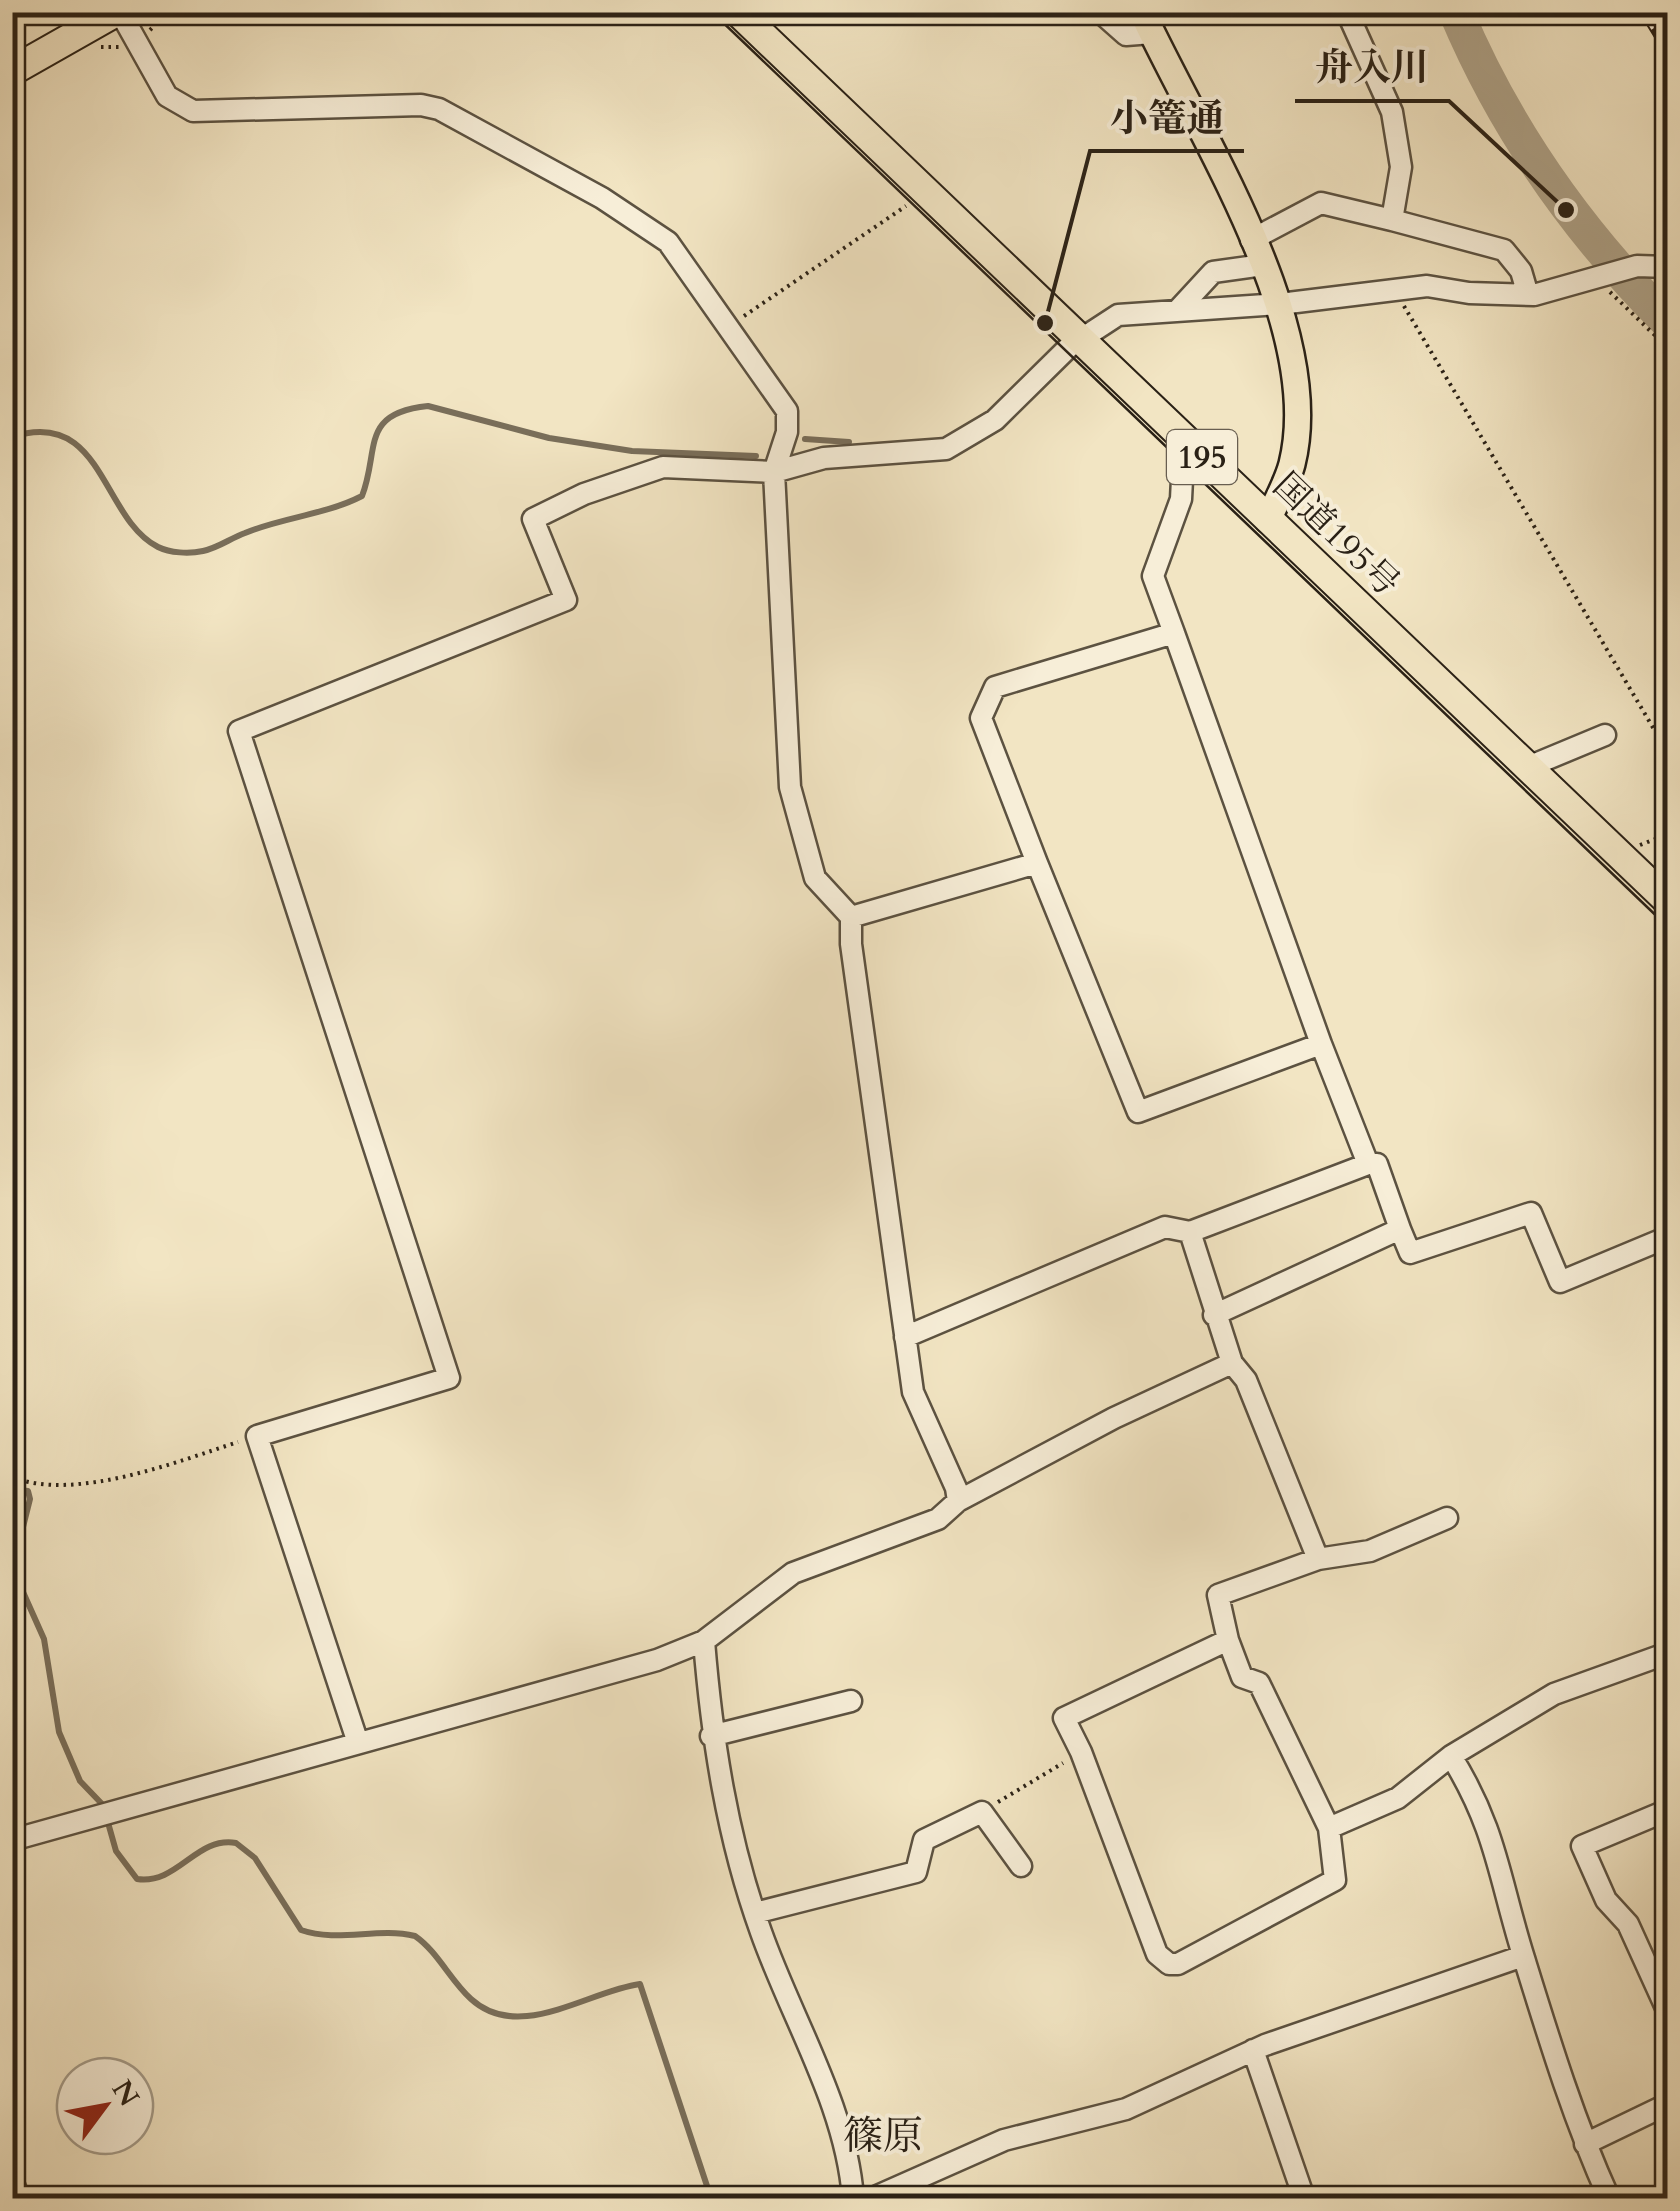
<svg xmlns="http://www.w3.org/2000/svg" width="1680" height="2211" font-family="Cardo,'Noto Serif JP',serif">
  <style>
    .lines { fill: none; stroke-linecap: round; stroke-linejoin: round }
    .stream { stroke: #796e5a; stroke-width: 6 }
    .river { stroke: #aea288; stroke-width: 35 }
    .minor-casing { stroke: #5c5241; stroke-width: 25 }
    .major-casing { stroke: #2a2116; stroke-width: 30 }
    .highway-casing { stroke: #2a2116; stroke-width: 32 }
    .path { stroke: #2a2116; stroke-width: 4; stroke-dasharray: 2.5 5; stroke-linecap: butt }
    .minor { stroke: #f7eed8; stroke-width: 20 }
    .major { stroke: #f2e5c3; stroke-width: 25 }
    .highway { stroke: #f2e5c3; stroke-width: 28 }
    .tram { stroke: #2a2116; stroke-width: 2.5 }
    .rail-casing { stroke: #2a2116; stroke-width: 10 }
    .rail { stroke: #f7eed8; stroke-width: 6; stroke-dasharray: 19; stroke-linecap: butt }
    .labels { text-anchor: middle; stroke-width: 8; stroke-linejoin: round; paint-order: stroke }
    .shield { fill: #f7eed8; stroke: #685e50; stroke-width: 2.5 }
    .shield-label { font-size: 32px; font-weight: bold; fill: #2a2116 }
    .street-label { font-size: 35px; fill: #2a2116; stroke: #f7eed8 }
    .quarter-label { font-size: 40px; fill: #2a2116; stroke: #f7eed8 }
    .leader { fill: none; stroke: #2a2116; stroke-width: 4 }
    .callout-dot { fill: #2a2116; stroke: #f7eed8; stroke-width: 4 }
    .callout-label { font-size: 38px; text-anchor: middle; font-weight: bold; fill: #2a2116; stroke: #f7eed8; stroke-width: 8; stroke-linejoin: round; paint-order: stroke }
  </style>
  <rect width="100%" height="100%" fill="#f2e5c3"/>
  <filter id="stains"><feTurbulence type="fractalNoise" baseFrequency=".002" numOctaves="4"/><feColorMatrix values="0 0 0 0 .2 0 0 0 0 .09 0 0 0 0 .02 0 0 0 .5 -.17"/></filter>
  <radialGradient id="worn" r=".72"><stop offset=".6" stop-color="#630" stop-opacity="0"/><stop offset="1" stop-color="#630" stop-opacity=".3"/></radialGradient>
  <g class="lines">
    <path class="stream" d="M12 437C103 407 101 518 158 547 170 553 189 554 203 551 218 548 231 538 245 533 283 517 325 515 362 496 380 450 359 413 428 406L549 438 632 451 756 456
      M805 439 849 442
      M12 1489 28 1491 30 1499 15 1559 23 1592 44 1639 59 1732 80 1781 103 1805 116 1851 137 1879C178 1885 196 1836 236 1843L255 1858 301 1930C338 1943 377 1927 415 1936 438 1952 450 1980 471 1999 519 2043 588 1991 640 1984L711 2198"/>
    <path class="river" d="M1456 12C1506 131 1577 231 1668 322"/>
    <g class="minor-casing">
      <path id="minor" d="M1100 12 1126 35 1152 33
        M1392 220 1504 250 1521 271 1528 295
        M1251 240 1321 203 1392 220 1401 167 1392 112 1347 12
        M1177 311 1213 272 1263 265
        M1174 633 1153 576 1181 499 1184 440
        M1528 767 1605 735
        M851 917 1037 863 981 718 995 687 1174 633 1321 1044 1138 1112 1037 863
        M1400 1229 1410 1253 1531 1213 1560 1282 1668 1237
        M1190 1232 1368 1164
        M1214 1315 1400 1229 1377 1164H1368L1321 1044
        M905 1337 1165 1227 1190 1232 1232 1363 1114 1418 958 1501
        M1318 1559 1370 1551 1447 1518
        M1228 1640 1218 1595 1318 1559 1246 1380 1232 1363
        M704 1641C712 1739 727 1838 761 1932 792 2020 846 2105 853 2198
        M711 1736 851 1701
        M358 1743 257 1436 449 1378 239 731 566 600 533 519 584 494 663 467 774 472 824 458 946 449 995 420 1069 347 1118 315 1280 304 1427 286 1469 293 1534 295 1637 266 1668 267
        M1451 1756C1497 1830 1499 1879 1524 1958 1549 2039 1574 2121 1609 2198
        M1668 1810 1582 1846 1606 1900 1628 1924 1668 2012
        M1329 1828 1335 1880 1178 1964H1169L1157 1954 1081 1752 1064 1718 1228 1640 1242 1677 1259 1683 1329 1828 1398 1798 1451 1756 1554 1694 1668 1653
        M12 1840 657 1660 704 1641 793 1573 938 1519 958 1501 956 1488 913 1392 851 944V917L815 878 790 787 774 472 787 432V411L668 242 602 198 439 109 421 105 193 111 167 96 120 12
        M755 1913 916 1872 924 1840 982 1812 1021 1866
        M1253 2050 1304 2198
        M1585 2144 1668 2104
        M12 2180 19 2198
        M873 2198 1004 2140 1126 2109 1265 2045 1523 1956"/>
    </g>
    <g class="major-casing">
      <path id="major" d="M1142 12C1199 135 1326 327 1292 464 1287 483 1276 502 1268 520"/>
    </g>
    <g class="highway-casing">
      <path id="highway" d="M738 12 1668 901
        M12 71 116 12"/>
    </g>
    <path class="path" d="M150 30 168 12
      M101 47H120
      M1610 292 1668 348
      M1404 306 1668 753
      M744 316 906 206
      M1640 845 1668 834
      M12 1477C75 1502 176 1462 238 1442
      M998 1802 1063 1763"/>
    <use href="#minor" class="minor"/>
    <use href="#major" class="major"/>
    <use href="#highway" class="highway"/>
    <path class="tram" d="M712 12 1668 927"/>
    <g class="rail-casing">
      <path id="rail" d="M1644 12 1668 51"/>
    </g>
    <use href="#rail" class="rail"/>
  </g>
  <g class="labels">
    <rect class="shield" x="1167" y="430" width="70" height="54" rx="8"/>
    <g class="shield-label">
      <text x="1202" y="468">195</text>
    </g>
    <g class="street-label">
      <text transform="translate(1337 534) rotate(44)" y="12">国道195号</text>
    </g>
    <g class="quarter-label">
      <text x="883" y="2149">篠原</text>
    </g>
  </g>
  <path class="leader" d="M1566 210L1449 101H1295M1045 323L1090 151H1244"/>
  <g class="callout-dot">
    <circle cx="1566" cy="210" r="10"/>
    <circle cx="1045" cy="323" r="10"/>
  </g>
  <g class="callout-label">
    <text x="1372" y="80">舟入川</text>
    <text x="1167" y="131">小篭通</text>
  </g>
  <rect width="1680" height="2211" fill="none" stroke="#f2e5c3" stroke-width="50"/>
  <rect x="15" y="15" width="1650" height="2181" fill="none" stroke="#2a2116" stroke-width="5"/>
  <rect x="25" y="25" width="1630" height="2161" fill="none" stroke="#2a2116" stroke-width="2.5"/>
  <g transform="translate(105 2106) rotate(58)"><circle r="48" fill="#f7eed8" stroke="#a59c8a" stroke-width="2.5"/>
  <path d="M0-8L18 38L0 25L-18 38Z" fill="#8f2418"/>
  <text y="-15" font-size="28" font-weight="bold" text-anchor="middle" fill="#2a2116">N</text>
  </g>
  <rect width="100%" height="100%" filter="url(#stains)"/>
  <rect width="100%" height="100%" fill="url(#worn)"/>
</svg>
